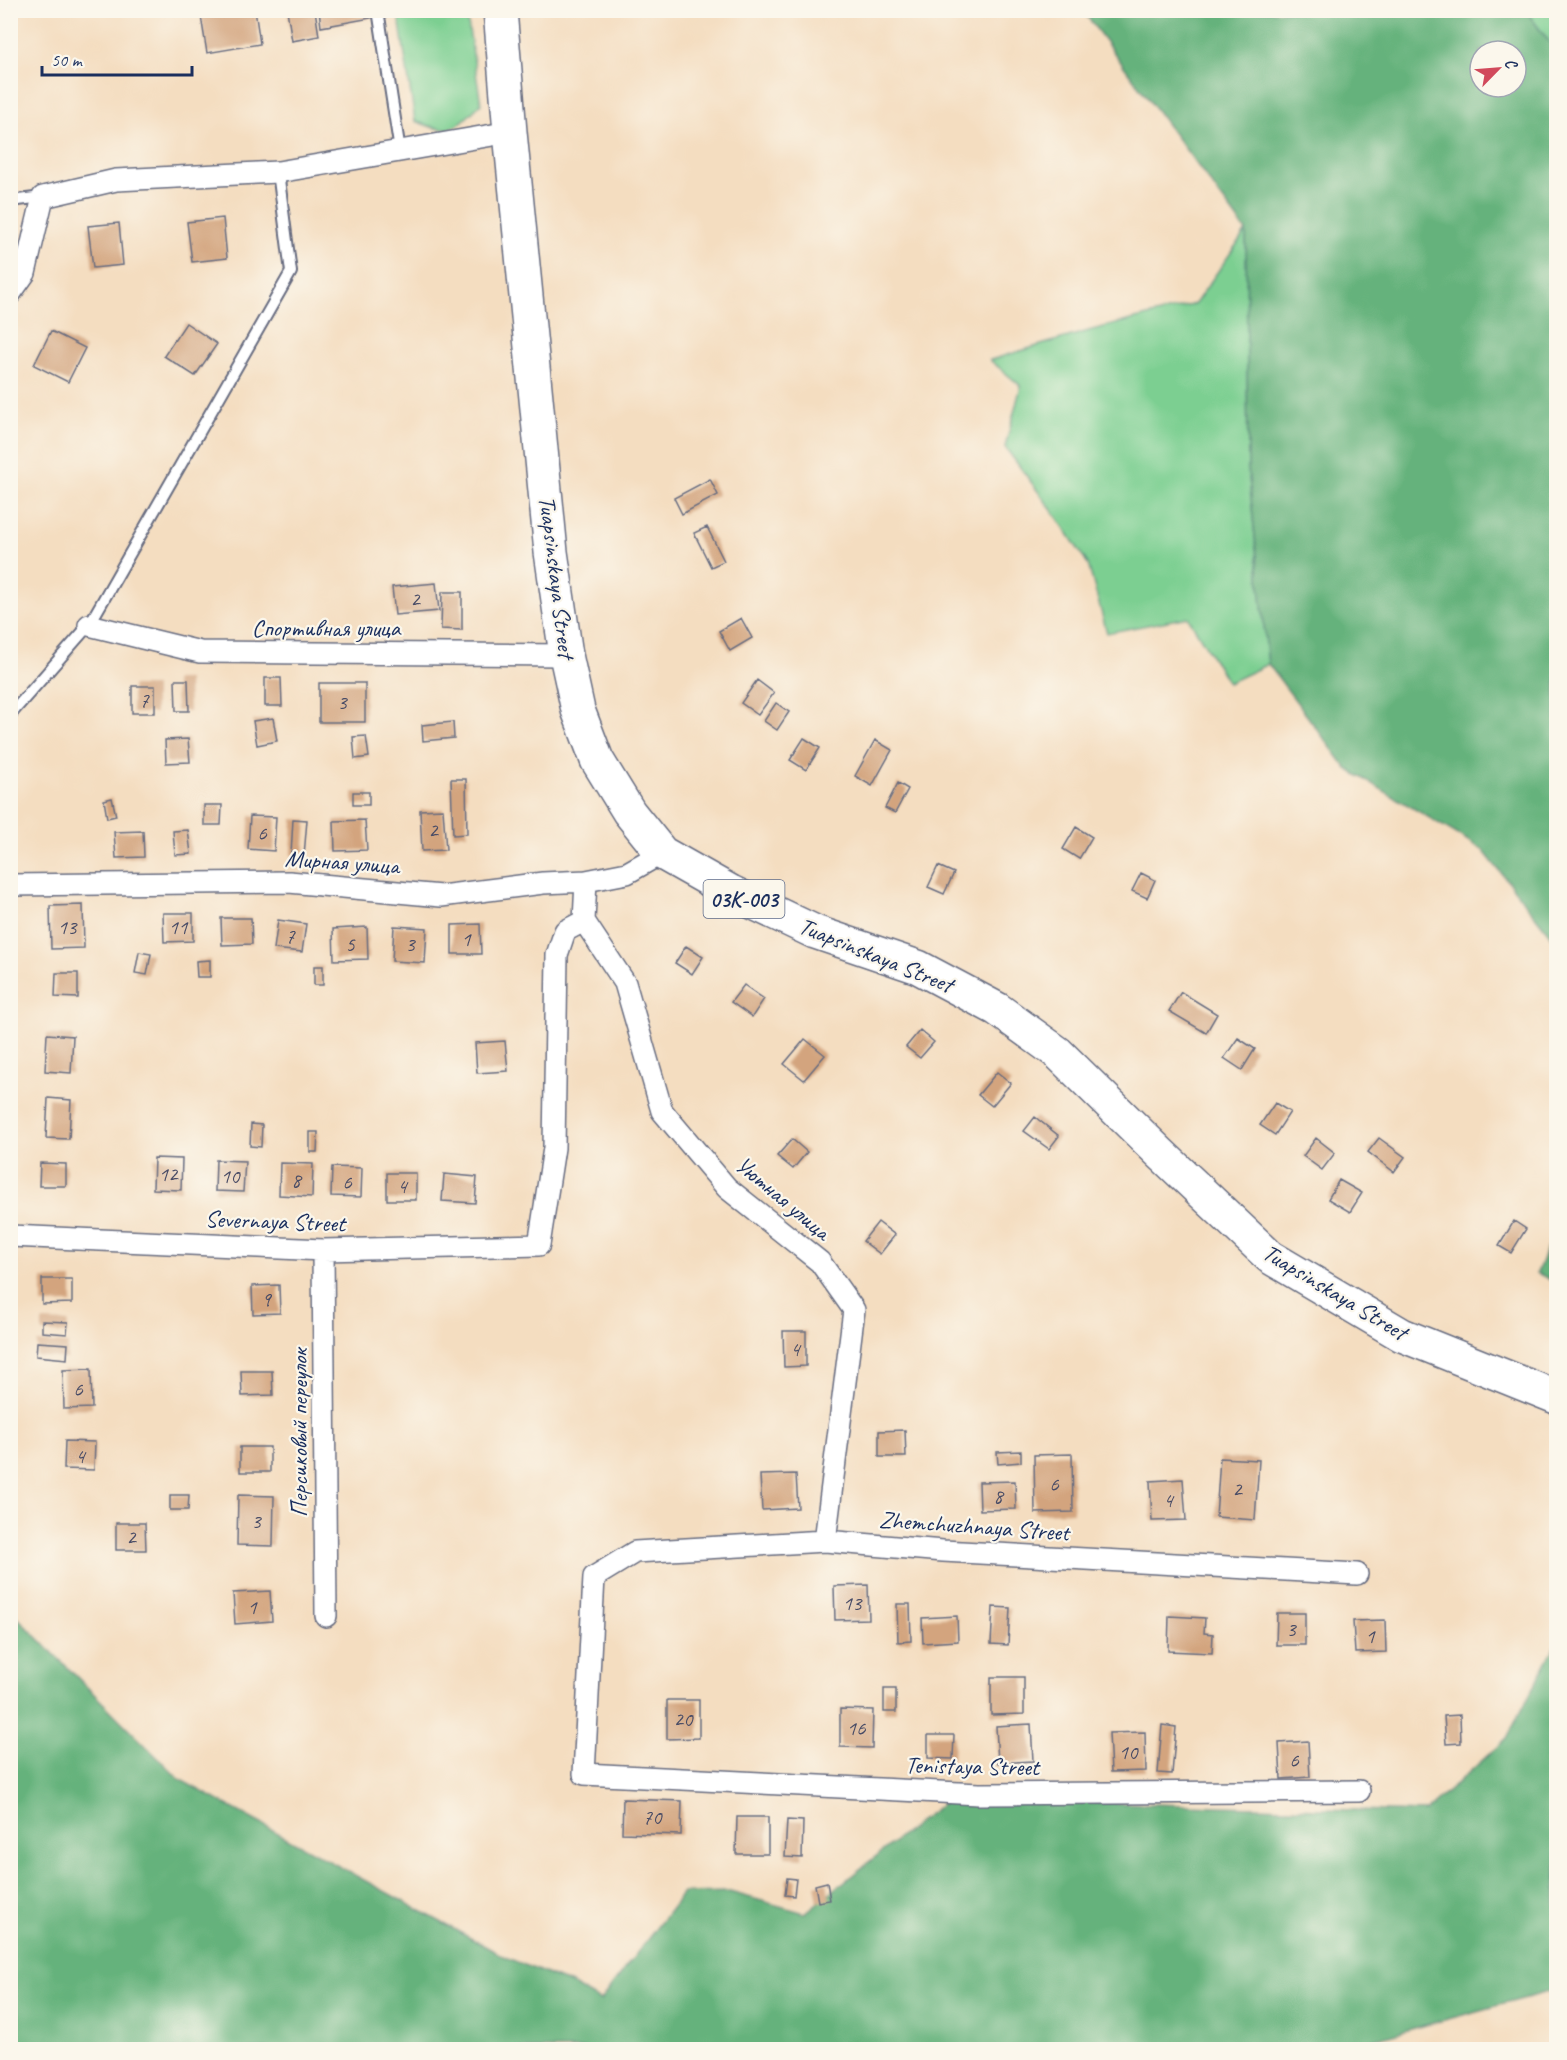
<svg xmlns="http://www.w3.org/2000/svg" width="1567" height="2060" font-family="Caveat,sans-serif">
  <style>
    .green { fill: #7ccf91; stroke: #4c7f78; stroke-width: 1.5 }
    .forest { fill: #65b27b; stroke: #40706c; stroke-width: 1.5; fill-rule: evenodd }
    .building { fill: #d3a47e }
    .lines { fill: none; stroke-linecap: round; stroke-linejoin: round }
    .service-casing { stroke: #676c80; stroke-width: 14 }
    .minor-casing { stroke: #676c80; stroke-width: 24 }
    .primary-casing { stroke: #676c80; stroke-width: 36 }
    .service { stroke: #fff; stroke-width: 10 }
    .minor { stroke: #fff; stroke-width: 21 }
    .primary { stroke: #fff; stroke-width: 33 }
    .labels { text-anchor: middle; stroke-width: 4.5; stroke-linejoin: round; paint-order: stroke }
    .number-label { font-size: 21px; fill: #494c66 }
    .shield { fill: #fbf7ec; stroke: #5e6b89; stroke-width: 1.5 }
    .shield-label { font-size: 22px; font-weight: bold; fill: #1b2f5e }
    .street-label { font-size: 24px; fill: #1b2f5e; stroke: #fbf7ec }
  </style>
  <rect width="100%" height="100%" fill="#fbf7ec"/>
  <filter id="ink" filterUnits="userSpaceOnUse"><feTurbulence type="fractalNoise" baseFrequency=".0167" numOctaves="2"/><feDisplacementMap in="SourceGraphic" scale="12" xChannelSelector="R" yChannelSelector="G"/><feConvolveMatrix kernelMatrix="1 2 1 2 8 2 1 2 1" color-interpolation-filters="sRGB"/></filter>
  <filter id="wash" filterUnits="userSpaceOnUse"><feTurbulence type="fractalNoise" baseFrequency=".008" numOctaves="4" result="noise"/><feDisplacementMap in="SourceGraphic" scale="24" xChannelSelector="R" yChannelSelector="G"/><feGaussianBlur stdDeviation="1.35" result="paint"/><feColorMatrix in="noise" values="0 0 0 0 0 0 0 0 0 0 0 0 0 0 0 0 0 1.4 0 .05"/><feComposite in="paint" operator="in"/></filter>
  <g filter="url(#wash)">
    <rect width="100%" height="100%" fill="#f4ddc0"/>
    <path class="green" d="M398 11H466L481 104C453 130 453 136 415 121Z
      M1526 11H1556V51Z
      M1246 231 1248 468 1268 664 1228 683 1188 617 1107 633 1088 564 1057 517 1005 447 1021 386 990 360 1092 330 1195 304Z"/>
    <path class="forest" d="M1083 11H1526L1556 51V942L1482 849 1347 769 1268 664 1248 468 1246 231ZM1480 51H1516V87H1480Z
      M1556 1225V1283L1537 1273Z
      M10 1610 179 1779 505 1957 571 1984 600 2001 683 1893 730 1892 805 1913 949 1798 1425 1812 1507 1738 1556 1644V1990L1333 2050 11 2049Z"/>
    <g id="blocks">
      <path class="building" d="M200 10H255L260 44 207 53Z
        M287 10H315L319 36 292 41Z
        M319 10H370L371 18 321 27Z
        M223 218 227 258 192 262 187 222Z
        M119 223 123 265 93 268 88 226Z
        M186 323 217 344 195 376 164 356Z
        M51 331 85 348 68 382 34 365Z
        M710 479 718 495 682 514 674 498Z
        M707 527 724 561 711 567 694 533Z
        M436 583 439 611 395 615 392 587Z
        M442 592H462V630L441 629Z
        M741 618 752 638 730 651 719 631Z
        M265 678H281L282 706H265Z
        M175 680H188L189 711H176Z
        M757 680 774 693 758 715 741 703Z
        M319 683H365V722H319Z
        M132 686H155V713H132Z
        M776 703 789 712 777 730 764 721Z
        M273 718 277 741 257 745 253 721Z
        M453 722 454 738 423 741 422 725Z
        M366 736 369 757 355 759 353 737Z
        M804 738 820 748 806 770 790 760Z
        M188 739 190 762 166 763 165 740Z
        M875 740 892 750 872 786 855 776Z
        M451 779H466L467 834 453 835Z
        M898 783 908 789 895 813 885 808Z
        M353 792H369V805H353Z
        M112 798 116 816 107 818 104 800Z
        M204 805H222L221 825H204Z
        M443 809 446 850 422 851 420 810Z
        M250 816 276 817 274 851 248 849Z
        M293 819 307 820 304 856 291 855Z
        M365 820 367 850 335 851 334 821Z
        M1076 827 1092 837 1079 859 1063 849Z
        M188 830 191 854 175 855 173 831Z
        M143 831 144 857 116 858 114 832Z
        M938 866 954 873 944 894 928 887Z
        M1141 873 1155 880 1147 898 1132 891Z
        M83 905 84 948 51 949 50 906Z
        M163 913H193V941L164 942Z
        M221 918H251L252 944 222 945Z
        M278 920 306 924 302 952 274 949Z
        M480 924 481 954H452V925Z
        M394 926 427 928 425 963 392 961Z
        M367 927 368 959 334 960 333 929Z
        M686 946 703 957 692 974 675 963Z
        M139 952 151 954 147 975 135 973Z
        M210 960V977H197L196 961Z
        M314 966H323V985H314Z
        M56 973H78V998L55 997Z
        M744 985 764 999 752 1017 731 1002Z
        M1181 992 1217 1014 1206 1033 1169 1011Z
        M920 1030 934 1042 920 1058 906 1047Z
        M47 1034 73 1036 71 1073 45 1071Z
        M1238 1038 1255 1049 1242 1070 1224 1058Z
        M805 1039 825 1055 804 1080 784 1064Z
        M505 1041 508 1071 477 1073 475 1043Z
        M997 1072 1011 1083 992 1106 978 1095Z
        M48 1098 71 1100 69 1139 46 1138Z
        M1275 1103 1290 1112 1275 1135 1260 1125Z
        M1035 1117 1059 1136 1049 1149 1024 1131Z
        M251 1124 262 1125 261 1147 250 1146Z
        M310 1132H318L317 1152H310Z
        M1316 1138 1335 1153 1322 1170 1303 1156Z
        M1379 1138 1405 1157 1394 1172 1368 1152Z
        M792 1139 807 1152 793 1169 777 1156Z
        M154 1158 182 1159 181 1190 153 1189Z
        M216 1160 245 1161 243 1192 215 1191Z
        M40 1163 66 1164V1186H39Z
        M280 1163 313 1164 312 1197 279 1195Z
        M332 1167 362 1168 361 1197 331 1196Z
        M387 1173H416V1200H387Z
        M444 1174 477 1177 475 1203 442 1201Z
        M1339 1180 1362 1193 1350 1212 1328 1199Z
        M1514 1221 1526 1229 1511 1253 1499 1246Z
        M878 1222 895 1235 880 1254 863 1241Z
        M42 1279H72V1303L42 1304Z
        M279 1285 280 1313 253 1314 252 1286Z
        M42 1321 68 1322 67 1334 42 1332Z
        M783 1331H806V1366L784 1367Z
        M37 1342 68 1344 67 1359 36 1356Z
        M91 1369 92 1408 64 1409 63 1370Z
        M241 1371H272L273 1395 242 1396Z
        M905 1430 906 1457H879V1431Z
        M65 1441 95 1442 94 1470 64 1469Z
        M240 1447H270V1472H240Z
        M1021 1451V1462L998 1464 997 1452Z
        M1072 1454 1073 1512 1035 1513 1034 1455Z
        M1220 1458 1259 1460 1255 1520 1216 1517Z
        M796 1474 798 1508 762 1510 760 1475Z
        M1183 1479 1186 1520 1152 1521 1150 1481Z
        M1015 1481 1016 1509 980 1510 979 1482Z
        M170 1495H189L188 1510H170Z
        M238 1495 274 1496 273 1546 237 1545Z
        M116 1523H145L146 1550H116Z
        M868 1585 869 1619 835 1620 834 1586Z
        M270 1591 272 1621 235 1624 233 1593Z
        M897 1604H910L911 1641 898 1642Z
        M993 1607 1010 1608 1008 1645 991 1644Z
        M1277 1613H1305V1645H1276Z
        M957 1616 958 1641 923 1643 922 1618Z
        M1169 1616 1205 1618 1204 1633 1213 1634 1212 1653 1168 1651Z
        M1385 1620 1386 1652 1355 1653 1353 1621Z
        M991 1677H1024V1714L991 1715Z
        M884 1689H896V1712H884Z
        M667 1700H699V1738L667 1739Z
        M840 1709 873 1710 872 1748 840 1747Z
        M1460 1715 1461 1743 1446 1744 1444 1716Z
        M1031 1724 1033 1761 998 1763 996 1726Z
        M1162 1725 1176 1727 1172 1774 1158 1773Z
        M1145 1732 1146 1771 1111 1772 1109 1733Z
        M928 1735H954L953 1759 928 1758Z
        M1308 1741 1310 1777 1281 1779 1279 1743Z
        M623 1799 682 1801 681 1835 622 1833Z
        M737 1817H768V1854H736Z
        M787 1820 803 1821 802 1858 785 1857Z
        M787 1878 796 1879 794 1896 785 1895Z
        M827 1882 830 1900 818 1902 815 1885Z"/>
    </g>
  </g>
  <g filter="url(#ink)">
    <use href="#blocks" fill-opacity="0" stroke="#676c80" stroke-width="1.5"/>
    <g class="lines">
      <g class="service-casing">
        <path id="service" d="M378 10 400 151
          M10 201 43 197
          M10 715 89 625 291 272 278 172"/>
      </g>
      <g class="minor-casing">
        <path id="minor" d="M10 294 25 273 43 197 116 180 278 172 510 132
          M89 625 200 652 566 655
          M586 881 584 921 625 983 662 1111 727 1188 820 1262 854 1310 825 1541
          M10 885 289 882 441 896 543 883 586 881 627 873 662 853
          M10 1236 323 1250 539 1245 554 1148 557 955 565 931 584 921
          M323 1250 326 1616
          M1357 1574 943 1551 825 1541 635 1552 594 1577 584 1774 979 1794 1359 1791"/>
      </g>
      <g class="primary-casing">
        <path id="primary" d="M500 10 510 132 551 552 566 655 578 710 597 760 629 812 662 853 731 892 815 932 918 967 997 1009 1058 1053 1159 1152 1270 1257 1402 1335 1556 1397"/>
      </g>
      <use href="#service" class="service"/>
      <use href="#minor" class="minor"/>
      <use href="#primary" class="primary"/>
    </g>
  </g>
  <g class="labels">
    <g class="number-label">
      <text x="415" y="606">2</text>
      <text x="144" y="707">7</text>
      <text x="342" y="709">3</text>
      <text x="433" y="837">2</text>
      <text x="262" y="840">6</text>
      <text x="67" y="934">13</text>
      <text x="178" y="934">11</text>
      <text x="290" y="943">7</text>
      <text x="466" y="946">1</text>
      <text x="350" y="951">5</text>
      <text x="410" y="951">3</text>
      <text x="168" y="1181">12</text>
      <text x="230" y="1183">10</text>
      <text x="296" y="1187">8</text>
      <text x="347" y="1189">6</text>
      <text x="402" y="1193">4</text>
      <text x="266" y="1306">9</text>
      <text x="795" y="1356">4</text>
      <text x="78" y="1396">6</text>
      <text x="80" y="1463">4</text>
      <text x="1054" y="1491">6</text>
      <text x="1237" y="1496">2</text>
      <text x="998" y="1503">8</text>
      <text x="1168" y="1507">4</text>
      <text x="256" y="1528">3</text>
      <text x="131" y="1544">2</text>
      <text x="852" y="1610">13</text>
      <text x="252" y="1614">1</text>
      <text x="1291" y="1636">3</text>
      <text x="1370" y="1643">1</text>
      <text x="683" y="1726">20</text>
      <text x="856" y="1735">16</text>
      <text x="1128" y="1759">10</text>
      <text x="1294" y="1767">6</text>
      <text x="652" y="1824">70</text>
    </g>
    <rect class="shield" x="703.5" y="880" width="81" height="38" rx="4.5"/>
    <g class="shield-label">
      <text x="744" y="907">03К-003</text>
    </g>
    <g class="street-label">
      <text transform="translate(557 577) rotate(83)" y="8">Tuapsinskaya Street</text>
      <text x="326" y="636">Спортивная улица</text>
      <text transform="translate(342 862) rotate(4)" y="8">Мирная улица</text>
      <text transform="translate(876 955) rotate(22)" y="8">Tuapsinskaya Street</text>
      <text transform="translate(783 1198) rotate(40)" y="8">Уютная улица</text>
      <text transform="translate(275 1221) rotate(2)" y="8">Severnaya Street</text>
      <text transform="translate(1335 1292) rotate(31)" y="8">Tuapsinskaya Street</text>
      <text transform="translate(299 1433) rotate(-90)" y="8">Персиковый переулок</text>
      <text transform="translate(974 1526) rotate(4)" y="8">Zhemchuzhnaya Street</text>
      <text transform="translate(972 1766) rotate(1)" y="8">Tenistaya Street</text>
    </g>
  </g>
  <rect width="1567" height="2060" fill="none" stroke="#fbf7ec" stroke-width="36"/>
  <g transform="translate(1498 69) rotate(65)"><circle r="28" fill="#fbf7ec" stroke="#a1a7b3" stroke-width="1.5"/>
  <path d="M0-4.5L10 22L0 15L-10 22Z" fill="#d1495b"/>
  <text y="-9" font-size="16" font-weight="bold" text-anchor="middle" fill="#1b2f5e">С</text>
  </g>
  <path d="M42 66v9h150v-9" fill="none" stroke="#1b2f5e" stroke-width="3"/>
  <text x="51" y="66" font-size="18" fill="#1b2f5e" stroke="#fbf7ec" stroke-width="4.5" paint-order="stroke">50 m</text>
</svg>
